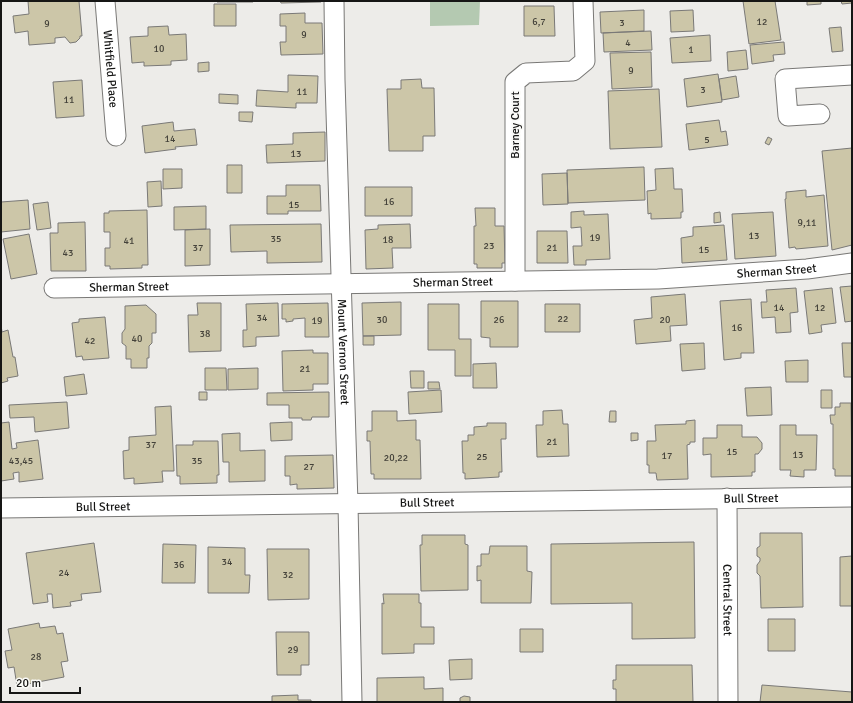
<svg xmlns="http://www.w3.org/2000/svg" width="853" height="703" font-family="Signika,sans-serif">
  <style>
    .green { fill: #b4c9b1 }
    .building { fill: #ccc6a8; stroke: #7a7977 }
    .lines { fill: none; stroke-linecap: round; stroke-linejoin: round }
    .street-casing { stroke: #797876; stroke-width: 21 }
    .street { stroke: #fff; stroke-width: 19 }
    .labels { text-anchor: middle; stroke-width: 3.5; stroke-linejoin: round; paint-order: stroke }
    .number-label { font-size: 10px; fill: #44423a }
    .street-label { font-size: 12px; fill: #161615; stroke: #fafaf7 }
  </style>
  <rect width="100%" height="100%" fill="#edece9"/>
  <path class="green" d="M430 1H480L479 25 430 26Z"/>
  <path class="building" d="M28 1H79L82 36H80V38L76 42 70 43 65 37 55 38V43L29 45 28 31 15 33 13 16 29 14Z
    M217 1H253V2H217Z
    M280 1H321V2L281 3Z
    M743 1H775L781 40 749 44Z
    M807 1H821V4L807 5Z
    M841 1H852V3L842 4Z
    M214 4H236V26H214Z
    M524 6H554L555 36H524Z
    M644 10V31L601 33 600 12Z
    M693 10 694 31 671 32 670 11Z
    M305 13V23H322L323 54 281 55 280 42H286V26H280V14Z
    M168 26 169 35 186 34 187 60 171 61V65L144 66V62L132 63 130 37 148 36V27Z
    M841 27 843 51 832 52 829 28Z
    M651 31 652 50 604 52 603 33Z
    M710 35 711 61 672 63 670 38Z
    M784 42 785 54 773 55 774 61 752 64 750 45Z
    M746 50 748 69 728 71 727 52Z
    M651 52 652 87 612 89 610 53Z
    M209 62V71L198 72V63Z
    M718 74 722 102 687 107 684 79Z
    M288 75 318 76 317 103H296V108L256 106 257 90 288 92Z
    M736 76 739 97 722 100 719 79Z
    M421 79 422 88H434L435 136H423V151H389L387 89H401V80Z
    M82 80 84 116 56 118 53 82Z
    M659 89 662 147 610 149 608 91Z
    M219 94 238 95V104L219 103Z
    M239 112H253L252 122 239 121Z
    M719 120 721 132 726 131 728 145 689 150 686 124Z
    M173 122 174 131 195 129 197 145 175 147 176 149 145 153 142 126Z
    M325 132V161L267 163 266 145 293 144V133Z
    M768 137 772 139 769 145 765 143Z
    M852 148V245L832 250 822 151Z
    M227 165H242V193H227Z
    M644 167 645 200 568 203 567 170Z
    M673 168 674 189H682L683 212H681V218L651 219V213L648 214 647 191 656 190 655 169Z
    M163 169H182V188L163 189Z
    M567 173 568 204 543 205 542 174Z
    M161 181 162 206 148 207 147 182Z
    M286 185H320L321 211H288V214H267V196H286Z
    M365 187H412V216H365Z
    M806 190V197L824 195 828 246 796 249 795 247 789 248 785 199H786V192Z
    M28 200 30 229 1 232V202Z
    M48 202 51 228 37 230 33 204Z
    M206 206V229L174 230V207Z
    M475 208H495V226H504L505 263H502V268H477V264H474V226H476Z
    M147 210 148 265H142V268L110 269V266H105V248H110V232H104V213H109V211Z
    M584 211V215L608 214 610 259 586 260V265H574L573 246H582L581 227 571 228V212Z
    M720 212 721 222 714 223V213Z
    M773 212 776 256 735 259 732 214Z
    M85 222 86 271H51L50 233H58V223Z
    M321 224 322 262 267 263V251L231 252 230 225Z
    M410 224 411 248H392L393 268 366 269 365 230 378 229V225Z
    M724 225 727 260 682 263 681 238 693 236V227Z
    M210 229V265L185 266V230Z
    M537 231H567L568 263H537Z
    M29 234 37 274 11 279 3 239Z
    M852 286V321L845 322 840 287Z
    M796 288 798 312 790 313 791 332 776 333 775 317 762 318 761 302H767L766 290Z
    M832 288 836 323 821 325 822 332 809 334 804 291Z
    M685 294 687 325 670 326 671 341 636 344 634 320 652 318 651 297Z
    M751 299 754 353H741V358L724 360 720 301Z
    M481 301H518V347H490V338L481 337Z
    M401 302V335L363 336 362 303Z
    M197 303H221V351L189 352 188 315H198Z
    M278 303 279 336 256 337V346L243 347V330H247L246 304Z
    M328 303 329 337H305V318L293 319V321L286 322V319H282V304Z
    M428 304H459V339H471V376H455V350H428Z
    M545 304H580V332H545Z
    M146 305 156 314V333H152V343L149 346V358H147V368H131V359H126V346L122 343V333L125 329V306Z
    M105 317 109 358 83 360 82 356 76 357 72 323 79 322V319Z
    M1 325 2 332 8 330 13 357H15L18 376 7 378 8 381 1 383Z
    M363 336H374V345H363Z
    M704 343 705 369 682 371 680 344Z
    M842 343H852V377H844Z
    M313 350V353H328V384H313V390L283 391 282 351Z
    M808 360V382H786L785 361Z
    M496 363 497 388H473V364Z
    M205 368H226L227 390H205Z
    M258 368V389L228 390V369Z
    M410 371H424V388H411Z
    M84 374 87 394 66 396 64 377Z
    M428 382H439L440 389H428Z
    M771 387 772 415 747 416 745 388Z
    M441 390 442 412 409 414 408 392Z
    M821 390H832V408H821Z
    M199 392H207V400H199Z
    M329 392V417H312L311 420H302V418H289V405H267V393Z
    M67 402 69 428 35 432 34 417 10 418 9 405Z
    M840 403H851L852 476H835V469H833V424H831L830 415H835V407H840Z
    M171 406 174 471H162L163 482 134 484V478L124 479 123 451 129 450V437L156 435 155 407Z
    M562 410 563 424H568L569 456 537 457 536 425H543V411Z
    M372 411H397V421L416 420V440H420L421 479H374V474H371L370 441H367V431H372Z
    M610 411H616V422H609Z
    M695 420V442H690V444L687 445 688 479 657 480 656 473H649V465H647V441H656L655 425 686 424V421Z
    M9 422 12 449 17 448 16 443 38 440 43 479 19 482V472L13 473 14 479 1 481V423Z
    M292 422V440L271 441 270 423Z
    M487 423H506V439H501L502 472H499V477L465 479V473H463L462 441H468V435H474V427L487 426Z
    M717 425H742V437H757L762 443V449L758 454H755V472H752V476L711 477V454L703 455V438H717Z
    M780 425H796V435H817L816 470H804V477L790 476 791 470H780Z
    M240 433V451L265 450V481L229 482V462H223L222 434Z
    M631 433H638V440L631 441Z
    M193 441H218L219 475H217V483L180 484V476H177L176 445H193Z
    M333 455 334 488 297 489V484L290 485V476H285V456Z
    M760 533H802L803 607 761 608 760 576 757 573V565L760 561V558L757 556V548L760 546Z
    M422 535H465V544L468 545V590L421 591 420 545H422Z
    M694 542 695 638 632 639V603L551 604V544Z
    M94 543 101 592 81 594 82 600 70 602 71 606 53 608 52 594H47L48 602 33 604 26 553Z
    M163 544 196 545 195 583H162Z
    M490 546H527V571L532 572 531 603H481V580L477 581V566H481V554H489Z
    M208 547 245 548V575H250L249 593H208Z
    M267 549H309V599L268 600Z
    M852 556V606H840V557Z
    M383 594H419V603H421V627H434V644H414V653L382 654V603L384 604Z
    M768 619H795V651H768Z
    M39 623 40 628 55 626 57 634 63 633 68 661 61 662 64 677 17 686 14 667 8 668 5 651 12 650 8 629Z
    M520 629H543V652H520Z
    M276 632H309V665H301V675H277Z
    M472 659V679L450 680 449 660Z
    M616 665H692L693 702H616V689H613V680H616Z
    M424 677V689L443 688V702H377V678Z
    M762 685 852 692V702H760Z
    M298 695V700H311V702H272V696Z
    M464 696 470 697V702H460V698Z"/>
  <g class="lines">
    <g class="street-casing">
      <g id="street">
        <path id="s1" d="M105 1 116 136"/>
        <path id="s2" d="M334 1 335 80 348 504 352 702"/>
        <path d="M820 114 788 116 785 79 852 75"/>
        <path d="M515 281V82L526 73 573 71 585 61 583 1"/>
        <path id="s3" d="M54 288 658 279 807 269 852 263"/>
        <path id="s4" d="M727 498 728 702"/>
        <path id="s5" d="M1 508 852 497"/>
      </g>
    </g>
    <use href="#street" class="street"/>
  </g>
  <g class="labels">
    <g class="number-label">
      <text x="539" y="25">6,7</text>
      <text x="762" y="25">12</text>
      <text x="622" y="26">3</text>
      <text x="47" y="27">9</text>
      <text x="304" y="38">9</text>
      <text x="628" y="46">4</text>
      <text x="159" y="52">10</text>
      <text x="691" y="53">1</text>
      <text x="631" y="74">9</text>
      <text x="703" y="93">3</text>
      <text x="302" y="95">11</text>
      <text x="69" y="103">11</text>
      <text x="170" y="142">14</text>
      <text x="707" y="143">5</text>
      <text x="296" y="157">13</text>
      <text x="389" y="205">16</text>
      <text x="294" y="208">15</text>
      <text x="807" y="226">9,11</text>
      <text x="754" y="239">13</text>
      <text x="595" y="241">19</text>
      <text x="276" y="242">35</text>
      <text x="388" y="243">18</text>
      <text x="129" y="244">41</text>
      <text x="489" y="249">23</text>
      <text x="198" y="251">37</text>
      <text x="552" y="251">21</text>
      <text x="704" y="253">15</text>
      <text x="68" y="256">43</text>
      <text x="779" y="311">14</text>
      <text x="820" y="311">12</text>
      <text x="262" y="321">34</text>
      <text x="563" y="322">22</text>
      <text x="382" y="323">30</text>
      <text x="499" y="323">26</text>
      <text x="665" y="323">20</text>
      <text x="317" y="324">19</text>
      <text x="737" y="331">16</text>
      <text x="205" y="337">38</text>
      <text x="137" y="342">40</text>
      <text x="90" y="344">42</text>
      <text x="305" y="372">21</text>
      <text x="552" y="445">21</text>
      <text x="151" y="448">37</text>
      <text x="732" y="455">15</text>
      <text x="798" y="458">13</text>
      <text x="667" y="459">17</text>
      <text x="482" y="460">25</text>
      <text x="396" y="461">20,22</text>
      <text x="21" y="464">43,45</text>
      <text x="197" y="464">35</text>
      <text x="309" y="470">27</text>
      <text x="227" y="565">34</text>
      <text x="179" y="568">36</text>
      <text x="64" y="576">24</text>
      <text x="288" y="578">32</text>
      <text x="293" y="653">29</text>
      <text x="36" y="660">28</text>
    </g>
    <g class="street-label">
      <text dy="4" stroke="none"><textPath href="#s1" startOffset="68">Whitfield Place</textPath></text>
      <text transform="translate(515 125) rotate(-90)" y="4">Barney Court</text>
      <text dy="4" stroke="none"><textPath href="#s3" startOffset="723">Sherman Street</textPath></text>
      <text dy="4" stroke="none"><textPath href="#s3" startOffset="399">Sherman Street</textPath></text>
      <text dy="4" stroke="none"><textPath href="#s3" startOffset="75">Sherman Street</textPath></text>
      <text dy="4" stroke="none"><textPath href="#s2" startOffset="351">Mount Vernon Street</textPath></text>
      <text dy="4" stroke="none"><textPath href="#s5" startOffset="750">Bull Street</textPath></text>
      <text dy="4" stroke="none"><textPath href="#s5" startOffset="426">Bull Street</textPath></text>
      <text dy="4" stroke="none"><textPath href="#s5" startOffset="102">Bull Street</textPath></text>
      <text dy="4" stroke="none"><textPath href="#s4" startOffset="102">Central Street</textPath></text>
    </g>
  </g>
  <rect width="853" height="703" fill="none" stroke="#161615" stroke-width="4"/>
  <path d="M10 687v6h70v-6" fill="none" stroke="#161615" stroke-width="2"/>
  <text x="16" y="687" font-size="12" fill="#161615" stroke="#fafaf7" stroke-width="3" paint-order="stroke">20 m</text>
</svg>
